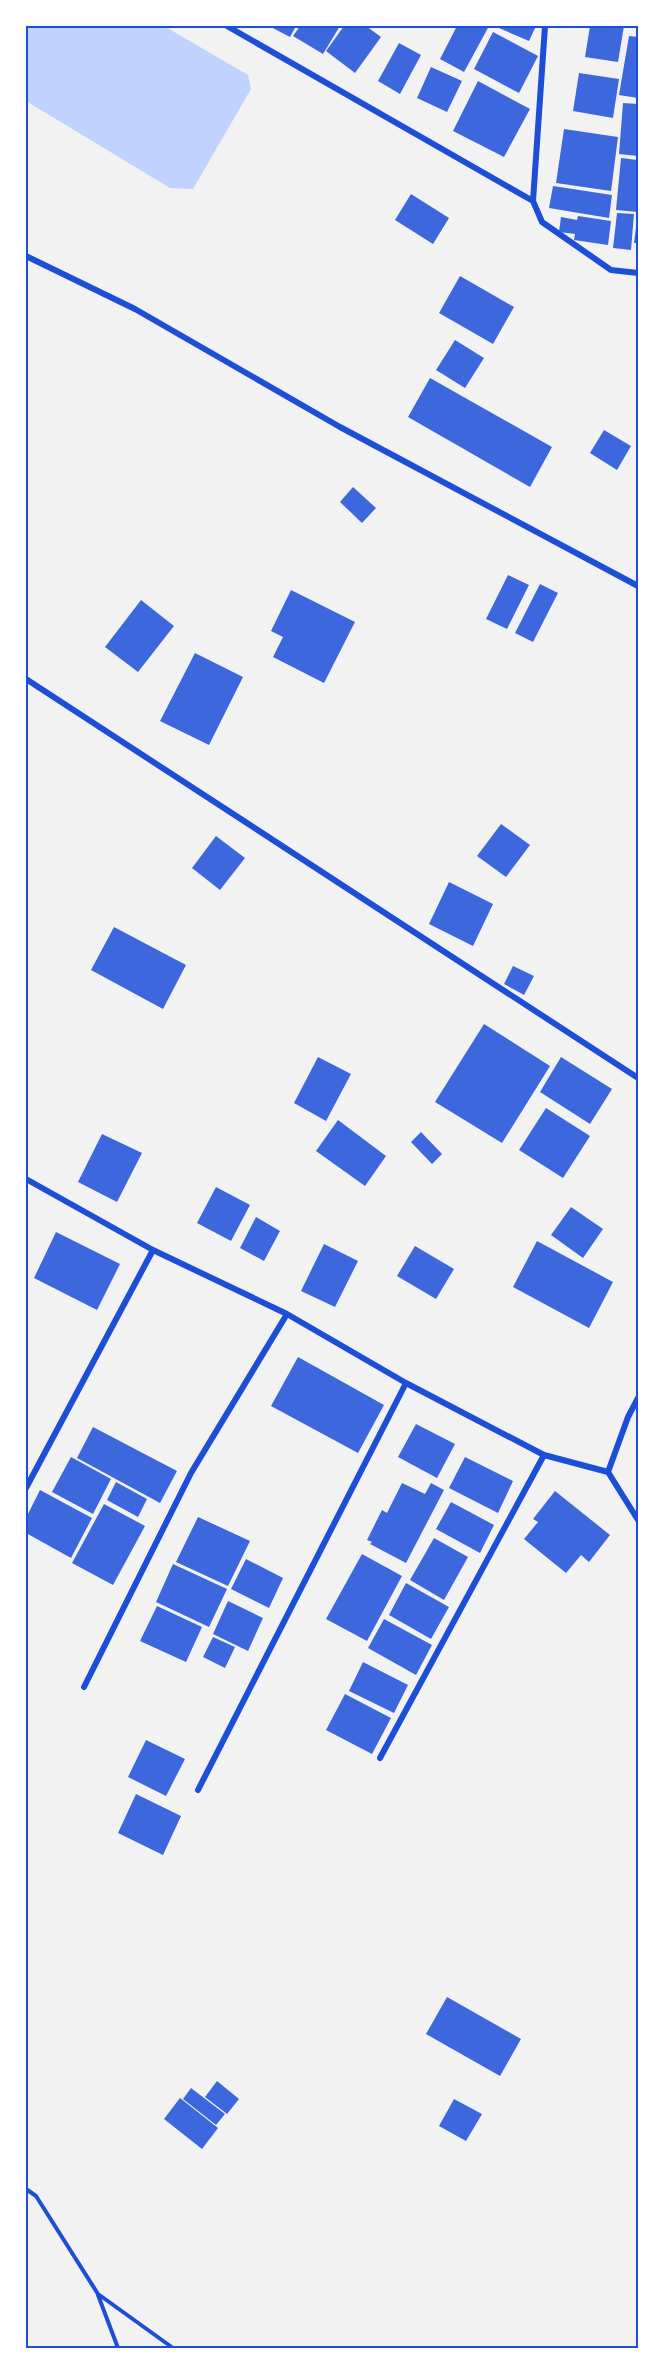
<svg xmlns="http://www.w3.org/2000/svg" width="664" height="2374" font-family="Montserrat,sans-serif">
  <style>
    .water { fill: #bfd3fe }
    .building { fill: #3d67dc }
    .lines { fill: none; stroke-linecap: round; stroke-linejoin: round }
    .path { stroke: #1d4ed8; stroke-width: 4 }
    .minor { stroke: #1d4ed8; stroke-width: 6 }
    .neatline { fill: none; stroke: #1d4ed8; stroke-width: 2 }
  </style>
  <rect width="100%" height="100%" fill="#f2f2f2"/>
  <path class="water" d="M26 26H164L248 75 251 89 193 189 170 188 26 101Z"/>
  <path class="building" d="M269 26H296L290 37Z
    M300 26H340L323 54 293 36Z
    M344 26H366L381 37 355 73 326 51Z
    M457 26H489L464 72 440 59Z
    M501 26H536L529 41 499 28Z
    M590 26H624L618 62 585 57Z
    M493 32 538 56 519 93 474 69Z
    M629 36 638 37V98L619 95Z
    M399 43 421 55 400 94 378 81Z
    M431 67 462 81 447 112 417 98Z
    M579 73 619 79 613 118 573 111Z
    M478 81 530 109 504 157 453 131Z
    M623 103 638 104V156L619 154Z
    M564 129 618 137 611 191 556 183Z
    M621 158 638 160V212L616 210Z
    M553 186 612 195 609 218 549 208Z
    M411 194 449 218 433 244 395 220Z
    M617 213 634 214 631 250 613 248Z
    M578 216 611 221 608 245 574 240 575 234 559 232 561 217 577 220Z
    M637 219H638V243H634Z
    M460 276 514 307 493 344 439 313Z
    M455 340 484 358 465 388 436 370Z
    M430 378 552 447 530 487 408 417Z
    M604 430 631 446 617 470 590 453Z
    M353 487 376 508 362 523 340 502Z
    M508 575 529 585 507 629 486 619Z
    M540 584 558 593 533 642 515 633Z
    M291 590 355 622 324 683 273 657 283 637 271 631Z
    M141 600 174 626 138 672 105 647Z
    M195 653 243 677 209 745 160 721Z
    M501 824 530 845 506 877 477 856Z
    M216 836 245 858 220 890 192 868Z
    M449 882 493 904 473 946 429 924Z
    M114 927 186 965 163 1009 91 970Z
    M513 966 534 976 524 995 504 984Z
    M484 1024 550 1066 502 1143 435 1102Z
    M318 1057 351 1074 326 1121 294 1103Z
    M561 1057 612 1089 590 1124 540 1092Z
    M546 1108 590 1136 563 1178 519 1150Z
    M338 1120 386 1156 365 1186 316 1151Z
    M421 1132 442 1154 432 1164 411 1142Z
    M102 1134 142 1153 117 1202 78 1182Z
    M216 1187 250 1205 231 1241 197 1223Z
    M571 1207 603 1229 583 1258 551 1235Z
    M256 1217 280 1231 264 1261 240 1248Z
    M56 1232 120 1264 97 1310 34 1278Z
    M537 1241 613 1282 589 1328 513 1287Z
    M324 1244 358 1261 335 1307 301 1291Z
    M415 1246 454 1269 436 1299 397 1276Z
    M298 1357 384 1405 358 1453 271 1406Z
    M416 1424 455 1444 437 1478 398 1457Z
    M93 1427 177 1471 160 1503 77 1458Z
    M71 1457 111 1479 93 1514 52 1492Z
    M465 1457 513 1481 498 1513 449 1488Z
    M116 1482 147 1499 138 1517 107 1500Z
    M402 1483 425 1494 431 1483 444 1490 406 1563 370 1544 372 1542 367 1540 382 1510 387 1513Z
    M40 1490 92 1518 71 1558 26 1533V1518Z
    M555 1491 610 1535 589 1562 581 1555 566 1573 524 1539 538 1522 533 1519Z
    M451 1502 494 1525 480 1553 436 1529Z
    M104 1504 145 1526 113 1585 72 1563Z
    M198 1517 250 1541 228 1586 176 1562Z
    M434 1538 468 1557 444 1600 410 1580Z
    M362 1554 402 1576 367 1641 326 1619Z
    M246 1559 283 1578 269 1608 231 1589Z
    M173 1564 227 1589 209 1627 156 1602Z
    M406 1583 449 1607 431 1639 389 1615Z
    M228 1601 263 1618 248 1651 213 1634Z
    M157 1606 202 1627 186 1662 140 1641Z
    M384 1619 432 1645 416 1675 368 1648Z
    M213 1637 235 1647 225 1668 203 1657Z
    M363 1662 408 1685 394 1713 349 1691Z
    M345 1694 391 1718 372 1754 326 1730Z
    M146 1740 185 1759 166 1796 128 1777Z
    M136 1794 181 1816 163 1855 118 1833Z
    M447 1997 521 2039 500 2076 426 2034Z
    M217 2081 239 2099 227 2114 205 2097Z
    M191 2088 225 2114 216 2125 183 2099Z
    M180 2098 218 2128 202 2149 164 2119Z
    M454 2099 482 2114 466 2141 439 2126Z"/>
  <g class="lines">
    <path class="path" d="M26 2189 36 2196 98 2294 173 2348
      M98 2295 118 2348"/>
    <path class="minor" d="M227 26 533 201 542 222 611 270 638 273
      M533 201 545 26
      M26 256 135 309 340 427 638 586
      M26 679 638 1078
      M26 1179 153 1250 287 1314 406 1383 544 1455 608 1472 638 1520
      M608 1472 628 1417 638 1398
      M26 1488 153 1250
      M84 1687 191 1473 287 1314
      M380 1758 544 1455
      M198 1790 406 1383"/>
  </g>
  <rect width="664" height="2374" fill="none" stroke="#ffffff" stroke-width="54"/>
  <rect x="27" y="27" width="610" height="2320" class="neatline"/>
</svg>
